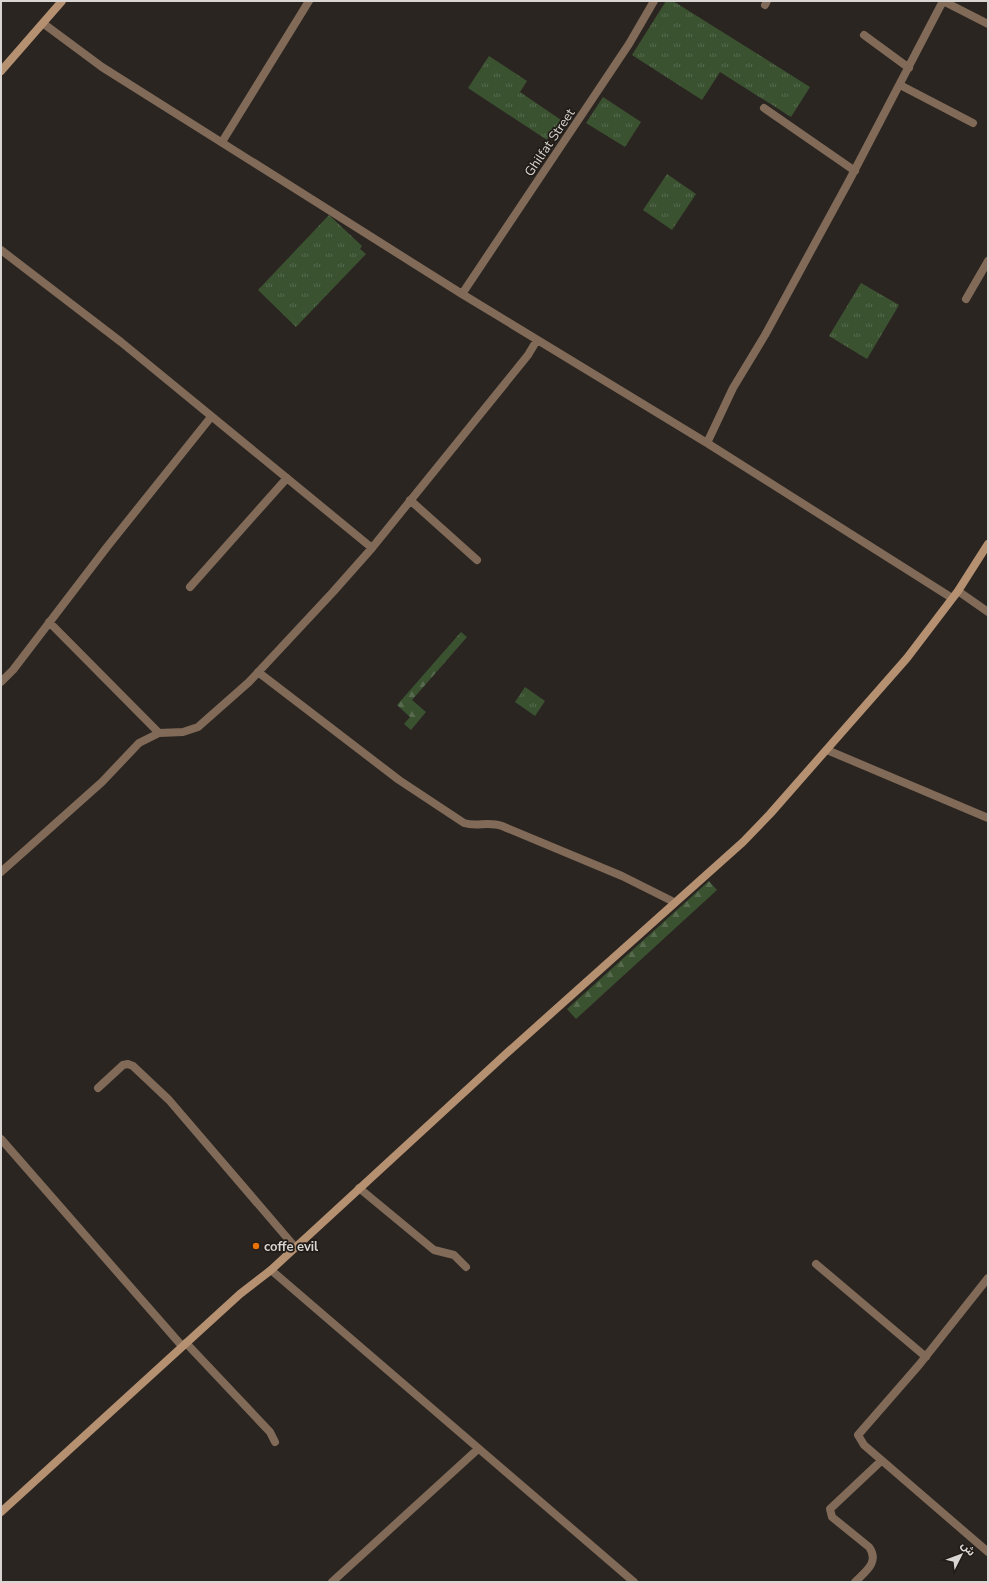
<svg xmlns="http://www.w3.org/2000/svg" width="989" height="1583" font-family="'Nunito Sans','Noto Sans Arabic',sans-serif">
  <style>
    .grass { fill: url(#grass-tufts) }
    .forest { fill: url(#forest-firs) }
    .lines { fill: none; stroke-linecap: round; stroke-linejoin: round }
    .street { stroke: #816a57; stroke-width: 8 }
    .secondary { stroke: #b59071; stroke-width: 8 }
    .food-dot { fill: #e8710a; stroke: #211c17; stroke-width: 1.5 }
    .labels { text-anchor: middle; stroke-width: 3.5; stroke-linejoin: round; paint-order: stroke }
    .street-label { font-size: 13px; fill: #d8d5d2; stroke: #211c17 }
    .poi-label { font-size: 13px; font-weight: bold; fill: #d8d5d2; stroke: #211c17; text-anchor: start }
  </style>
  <defs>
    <pattern id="grass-tufts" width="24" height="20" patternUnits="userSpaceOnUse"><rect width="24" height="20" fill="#3b5231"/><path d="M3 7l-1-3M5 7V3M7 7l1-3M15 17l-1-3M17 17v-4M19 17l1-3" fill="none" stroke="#576a4e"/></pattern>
    <pattern id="forest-firs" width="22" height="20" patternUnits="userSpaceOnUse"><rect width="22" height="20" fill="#3b5231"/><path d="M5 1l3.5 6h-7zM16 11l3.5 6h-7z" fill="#576a4e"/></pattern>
  </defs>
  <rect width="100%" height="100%" fill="#2a2521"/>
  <path class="grass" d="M666 1H673L810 87 791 117 720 72 702 100 632 55Z
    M489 56 527 81 520 92 561 120 547 140 468 88Z
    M603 97 641 122 625 147 586 123Z
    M667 174 696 194 672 230 643 210Z
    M329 215 362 246 360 249 366 254 296 327 258 290Z
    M861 283 899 305 867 359 829 336Z
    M525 687 545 701 535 716 515 702Z"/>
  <path class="forest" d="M461 632 467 637 412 700 426 712 411 730 404 724 410 717 397 705Z
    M709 881 717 890 576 1019 567 1009Z"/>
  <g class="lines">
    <path class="street" d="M943 1 988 24
      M765 5 767 1
      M44 24 102 67 462 294 707 443 952 598
      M864 35 909 68
      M900 85 973 123
      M764 108 855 171
      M222 142 309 1
      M1 250 121 342 372 548
      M462 294 629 44 654 1
      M966 299 988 261
      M707 443 733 388 765 335 849 181 943 1
      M410 500 477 560
      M190 587 287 478
      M958 591 988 612
      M49 622 159 733
      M258 672 399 780 464 823C477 827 488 821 502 826L622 876 674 902
      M1 682 13 670 107 547 211 417
      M827 750 988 818
      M1 872 102 782 139 743 159 733 183 732 198 727 249 682 333 592 372 548 528 355 537 340
      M98 1088 123 1065 128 1064 133 1066 169 1100 295 1247
      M1 1139 182 1346
      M359 1188 434 1250 454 1255 466 1267
      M816 1264 926 1357
      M271 1270 634 1582
      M988 1278 919 1365 858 1435 864 1445 988 1552
      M186 1343 270 1432 275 1442
      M332 1582 478 1449
      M855 1582C865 1572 880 1562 869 1547L832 1517 830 1509 881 1461"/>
    <path class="secondary" d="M1 71 62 1
      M1 1512 240 1294 271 1270 508 1052 743 842 770 814 907 658 958 591 988 544"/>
  </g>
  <circle class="food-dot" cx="256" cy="1246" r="4"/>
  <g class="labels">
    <g class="street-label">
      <text transform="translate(549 142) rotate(-56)" y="5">Ghilfat Street</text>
    </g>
    <g class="poi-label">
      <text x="264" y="1251">coffe evil</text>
    </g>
  </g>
  <rect width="989" height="1583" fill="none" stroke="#d8d5d2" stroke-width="4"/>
  <g transform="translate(961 1555) rotate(48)" stroke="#211c17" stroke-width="3" paint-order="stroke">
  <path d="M0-3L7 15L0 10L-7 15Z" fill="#d8d5d2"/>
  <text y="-6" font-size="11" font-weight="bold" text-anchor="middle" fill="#d8d5d2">ش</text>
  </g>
</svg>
